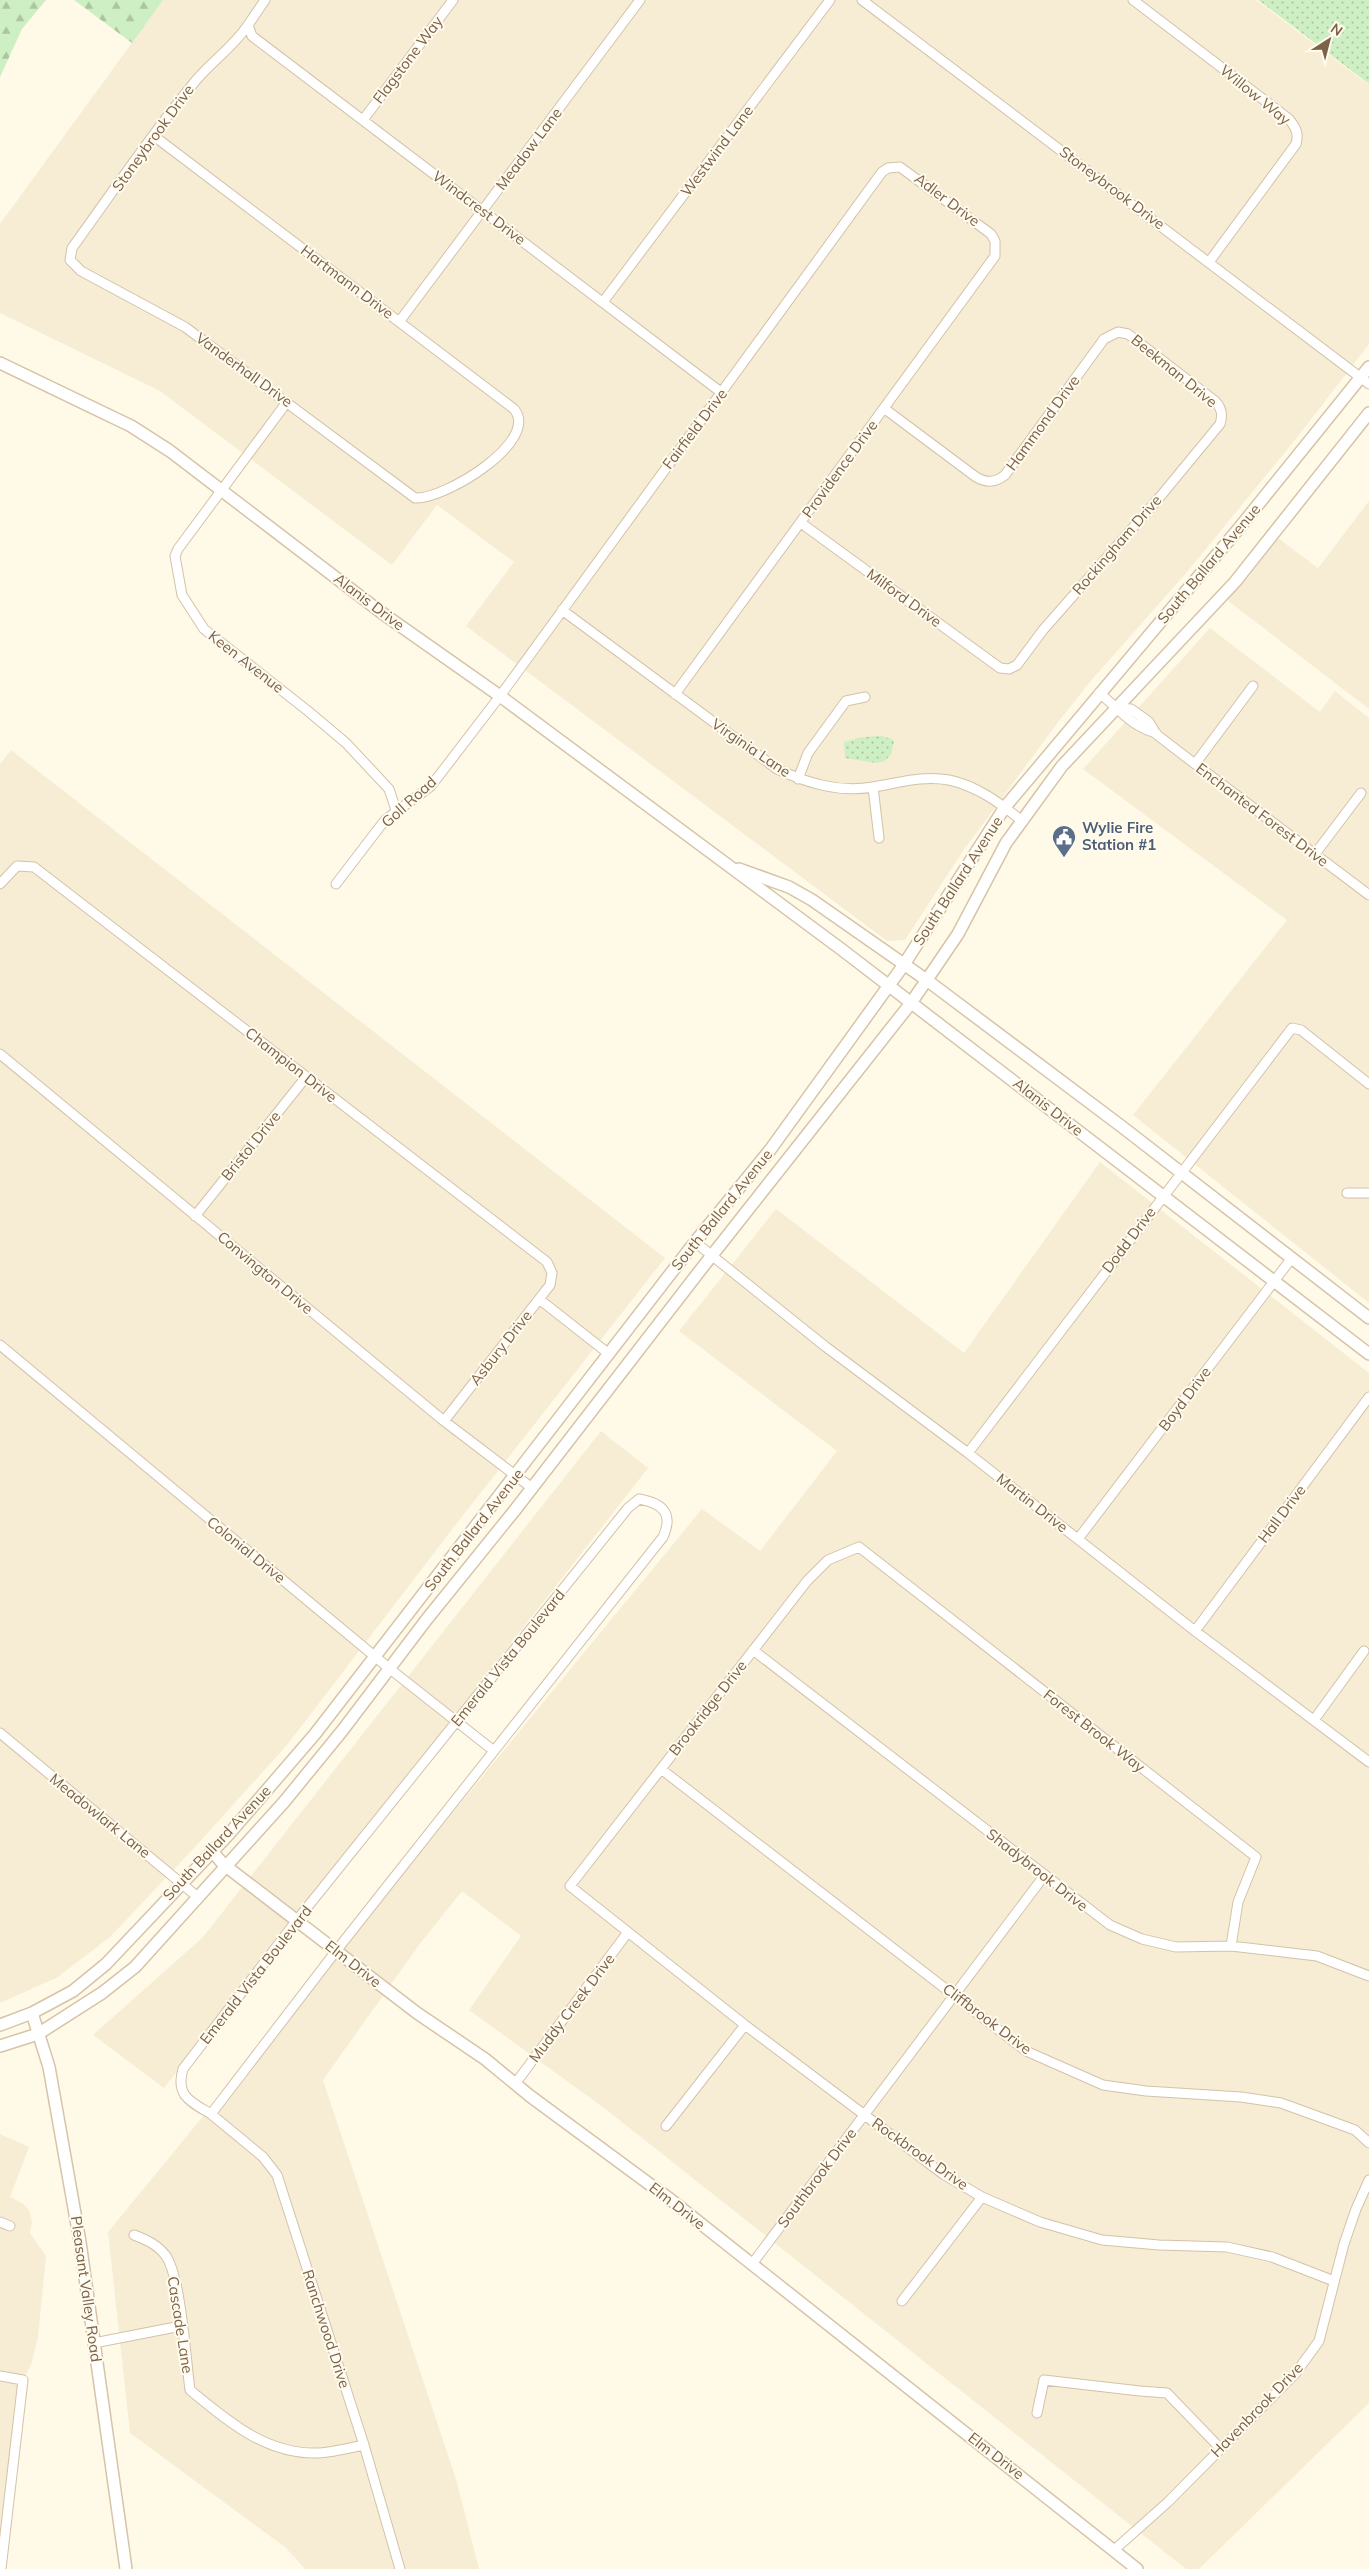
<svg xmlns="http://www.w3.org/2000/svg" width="1369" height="2569" font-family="Mulish,sans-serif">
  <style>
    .residential { fill: #f7edd4 }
    .forest { fill: url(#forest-firs) }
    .park { fill: url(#park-dots) }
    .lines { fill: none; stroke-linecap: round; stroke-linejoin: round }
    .street-casing { stroke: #d3c2aa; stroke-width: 11 }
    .secondary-casing { stroke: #d6c4a8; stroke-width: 14 }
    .street { stroke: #fff; stroke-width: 9 }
    .secondary { stroke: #fff; stroke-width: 11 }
    .labels { text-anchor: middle; stroke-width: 4; stroke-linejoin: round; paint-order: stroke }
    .street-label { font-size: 15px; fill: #7c6247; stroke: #fffbef }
    .service-label { font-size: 15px; font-weight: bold; fill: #4e5e75; stroke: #fffbef; text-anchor: start }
  </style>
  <defs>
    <pattern id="forest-firs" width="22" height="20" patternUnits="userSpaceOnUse" patternTransform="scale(1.25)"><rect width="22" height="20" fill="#ceefc3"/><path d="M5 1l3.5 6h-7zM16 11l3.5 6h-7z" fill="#acc5a0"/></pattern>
    <pattern id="park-dots" width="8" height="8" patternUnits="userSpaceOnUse" patternTransform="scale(1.25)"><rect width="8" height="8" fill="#ceefc3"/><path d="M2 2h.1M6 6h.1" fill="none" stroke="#acc5a0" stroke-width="1.8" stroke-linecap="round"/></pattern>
  </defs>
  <rect width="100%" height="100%" fill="#fff9e7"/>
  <path class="residential" d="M163 0H1256L1369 85V344L1299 435 1187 572 1089 683 1056 725 963 851 905 940 887 941 466 626 514 562 437 505 392 565 160 391 0 313V224Z
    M1369 501V709L1227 600 1278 538 1318 568Z
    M1210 628 1320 712 1335 691 1369 718V1303L1133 1115 1287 920 1083 769Z
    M11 750 665 1258 457 1523 287 1745 195 1847 111 1936 58 1977 0 2003V764Z
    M1100 1162 1369 1373V1856L1366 1854 1369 1857V2403L1199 2569H1186L608 2111 469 2010 521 1936 462 1891 419 1945 323 2080 456 2479 479 2569H305L285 2547 130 2433 108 2232 702 1509 760 1551 837 1451 679 1331 776 1209 964 1353Z
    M601 1431 648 1468 164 2088 93 2035 203 1937Z
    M0 2134 29 2147 10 2197 22 2203 29 2210 32 2222 30 2233 46 2256 38 2337 31 2365 23 2380 0 2569Z"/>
  <path class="forest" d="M0 0H46L22 29 0 77Z
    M74 0H163L132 43Z"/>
  <path class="park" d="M1258 0H1369V84Z
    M881 736 892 739 894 742 891 754 885 761 876 763 845 758 844 742 863 737Z"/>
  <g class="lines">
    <g class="street-casing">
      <path id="street" d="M265 0 248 25 252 36 722 393
        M862 0 1369 384
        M1133 0 1289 119C1296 128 1299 133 1296 144L1209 262
        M363 120 453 0
        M154 136 514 409C541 441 444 500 415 498L185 327 81 271 70 260 72 248C112 193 150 136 193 84 210 62 231 50 248 25
        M603 302 830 0
        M399 322 640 0
        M287 402 178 549 175 556 182 595 204 629 308 711 346 743 389 789 396 810
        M801 523 1000 668 1009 669 1017 665 1043 630 1159 498 1220 424C1223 415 1222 408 1215 401L1128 334 1118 332 1104 339 1005 475C995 483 986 483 976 477L885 409
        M562 610 777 769C807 783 839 793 873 787 899 783 922 775 949 780 977 786 1000 803 1022 821
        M1099 693C1120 709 1129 725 1156 733
        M1119 708 1131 709 1149 722 1156 734 1195 764 1369 895
        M1195 764 1253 686
        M798 779 808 753 846 701 865 697
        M873 787 879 838
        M1315 854 1361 793
        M0 884 17 866 34 867 547 1262 552 1273 550 1285 444 1421
        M336 884 385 820 431 786 500 696 882 172 888 168 900 167 991 234 995 241V256L675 694
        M0 1054 444 1421 532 1488
        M1347 1193H1369
        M195 1216 306 1077
        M695 1242 826 1347 968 1453 1195 1631 1369 1762
        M539 1299 609 1354
        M0 1345 390 1669 494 1751
        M968 1453 1292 1028 1301 1030 1369 1084
        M639 1499C662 1503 674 1513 663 1537L336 1951 211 2114C191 2102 175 2096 183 2069L297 1920 628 1508Z
        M1078 1539 1291 1259
        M1195 1631 1369 1397
        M753 1650 1110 1925 1142 1939 1176 1947 1231 1946 1317 1956 1369 1976
        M1314 1720 1364 1651
        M0 1733 199 1898
        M661 1769 1026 2051 1103 2085 1146 2091 1241 2097 1281 2103 1355 2130 1369 2143
        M1231 1946 1238 1902 1256 1857 859 1547 828 1560 807 1581 570 1886 745 2025 943 2174 982 2197 1040 2222 1102 2240 1159 2245 1227 2247 1272 2257 1334 2281
        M515 2084 628 1932
        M211 2114 263 2157 277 2175 364 2445 400 2569
        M666 2126 745 2025
        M0 2222 10 2226
        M134 2235C147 2240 158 2245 166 2256 181 2278 186 2361 190 2390 228 2421 266 2455 319 2453 334 2452 349 2448 364 2445
        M752 2264 1044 1876
        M902 2301 982 2197
        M94 2343 181 2326
        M0 2376 23 2380 1 2569
        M1037 2413 1044 2380 1140 2391 1167 2393 1221 2449
        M1113 2551 1168 2502 1295 2374 1319 2341 1344 2244 1356 2209 1369 2180"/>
    </g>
    <g class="secondary-casing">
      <path id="secondary" d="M0 363 131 426 170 451 382 613 500 696 841 949 1369 1354
        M739 869 789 887 812 900 928 981 1121 1126 1369 1318
        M212 1851 223 1864 417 2013 485 2059 530 2096 671 2200 1137 2569
        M32 2013 49 2067 80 2242 126 2569
        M0 2025 32 2013 73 1991 106 1964 229 1834 315 1734 695 1242 770 1150 903 966 1005 807 1240 527 1369 367
        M0 2046 38 2034 102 1993 135 1967 284 1802 342 1731 427 1619 515 1510 702 1268 911 1003 958 934 1006 843 1062 766 1235 582 1369 413"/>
    </g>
    <use href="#street" class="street"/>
    <use href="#secondary" class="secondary"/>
  </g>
  <defs>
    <g id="civic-pin" transform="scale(1.25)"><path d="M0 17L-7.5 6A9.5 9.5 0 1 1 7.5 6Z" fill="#5c6f8a" stroke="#fffbef"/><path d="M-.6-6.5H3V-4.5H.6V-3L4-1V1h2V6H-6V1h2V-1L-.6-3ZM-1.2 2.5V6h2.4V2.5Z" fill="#fff"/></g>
  </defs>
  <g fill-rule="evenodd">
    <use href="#civic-pin" x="1064" y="837"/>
  </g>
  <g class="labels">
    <g class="street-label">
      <text transform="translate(408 60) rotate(-53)" y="5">Flagstone Way</text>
      <text transform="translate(1255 95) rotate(39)" y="5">Willow Way</text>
      <text transform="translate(153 138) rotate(-54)" y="5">Stoneybrook Drive</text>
      <text transform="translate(529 149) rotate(-53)" y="5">Meadow Lane</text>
      <text transform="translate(717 151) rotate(-53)" y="5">Westwind Lane</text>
      <text transform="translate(1112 188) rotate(37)" y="5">Stoneybrook Drive</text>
      <text transform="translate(947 200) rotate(37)" y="5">Adler Drive</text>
      <text transform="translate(479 208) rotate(37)" y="5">Windcrest Drive</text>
      <text transform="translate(347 282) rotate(37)" y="5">Hartmann Drive</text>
      <text transform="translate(244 370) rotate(36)" y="5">Vanderhall Drive</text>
      <text transform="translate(1174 371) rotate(39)" y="5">Beekman Drive</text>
      <text transform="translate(1043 423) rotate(-54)" y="5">Hammond Drive</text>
      <text transform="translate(695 429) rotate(-53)" y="5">Fairfield Drive</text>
      <text transform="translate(840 469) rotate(-54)" y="5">Providence Drive</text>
      <text transform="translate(1117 545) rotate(-49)" y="5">Rockingham Drive</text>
      <text transform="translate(1209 564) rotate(-50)" y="5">South Ballard Avenue</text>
      <text transform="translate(904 598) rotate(36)" y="5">Milford Drive</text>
      <text transform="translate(369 602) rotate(37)" y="5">Alanis Drive</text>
      <text transform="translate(246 662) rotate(38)" y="5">Keen Avenue</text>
      <text transform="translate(751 748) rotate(34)" y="5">Virginia Lane</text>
      <text transform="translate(409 802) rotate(-42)" y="5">Goll Road</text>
      <text transform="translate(1262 815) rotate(37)" y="5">Enchanted Forest Drive</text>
      <text transform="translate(958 881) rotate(-57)" y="5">South Ballard Avenue</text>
      <text transform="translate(291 1065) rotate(38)" y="5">Champion Drive</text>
      <text transform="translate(1048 1107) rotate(38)" y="5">Alanis Drive</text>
      <text transform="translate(251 1146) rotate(-51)" y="5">Bristol Drive</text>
      <text transform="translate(722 1210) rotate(-51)" y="5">South Ballard Avenue</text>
      <text transform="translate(1129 1240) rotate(-53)" y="5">Dodd Drive</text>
      <text transform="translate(265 1273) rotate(40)" y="5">Convington Drive</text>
      <text transform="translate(501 1348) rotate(-52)" y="5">Asbury Drive</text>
      <text transform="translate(1185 1399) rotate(-53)" y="5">Boyd Drive</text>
      <text transform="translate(1032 1503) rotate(38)" y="5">Martin Drive</text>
      <text transform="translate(1282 1514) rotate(-53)" y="5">Hall Drive</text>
      <text transform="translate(474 1530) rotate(-52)" y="5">South Ballard Avenue</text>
      <text transform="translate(246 1550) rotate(39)" y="5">Colonial Drive</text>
      <text transform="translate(508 1658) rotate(-51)" y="5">Emerald Vista Boulevard</text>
      <text transform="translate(708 1708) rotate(-52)" y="5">Brookridge Drive</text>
      <text transform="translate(1094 1731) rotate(38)" y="5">Forest Brook Way</text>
      <text transform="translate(100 1816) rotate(39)" y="5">Meadowlark Lane</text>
      <text transform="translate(217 1843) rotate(-47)" y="5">South Ballard Avenue</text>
      <text transform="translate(1037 1870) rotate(38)" y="5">Shadybrook Drive</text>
      <text transform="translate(353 1964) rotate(38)" y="5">Elm Drive</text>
      <text transform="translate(256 1975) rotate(-52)" y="5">Emerald Vista Boulevard</text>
      <text transform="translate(572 2008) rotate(-53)" y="5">Muddy Creek Drive</text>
      <text transform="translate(987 2019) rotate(37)" y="5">Cliffbrook Drive</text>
      <text transform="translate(920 2154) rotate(35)" y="5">Rockbrook Drive</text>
      <text transform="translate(817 2178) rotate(-53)" y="5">Southbrook Drive</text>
      <text transform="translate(677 2206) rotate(38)" y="5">Elm Drive</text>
      <text transform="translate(86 2289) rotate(82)" y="5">Pleasant Valley Road</text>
      <text transform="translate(180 2325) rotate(81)" y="5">Cascade Lane</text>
      <text transform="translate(326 2329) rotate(72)" y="5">Ranchwood Drive</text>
      <text transform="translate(1257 2410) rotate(-46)" y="5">Havenbrook Drive</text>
      <text transform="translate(996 2456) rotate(38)" y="5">Elm Drive</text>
    </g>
    <g class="service-label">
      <text x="1082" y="833">Wylie Fire<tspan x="1082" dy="17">Station #1</tspan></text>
    </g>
  </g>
  <g transform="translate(1329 40) rotate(36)" stroke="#fffbef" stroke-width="4" paint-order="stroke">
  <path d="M0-4L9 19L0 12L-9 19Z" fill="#7c6247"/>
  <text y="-8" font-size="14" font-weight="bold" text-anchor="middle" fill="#7c6247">N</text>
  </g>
</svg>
